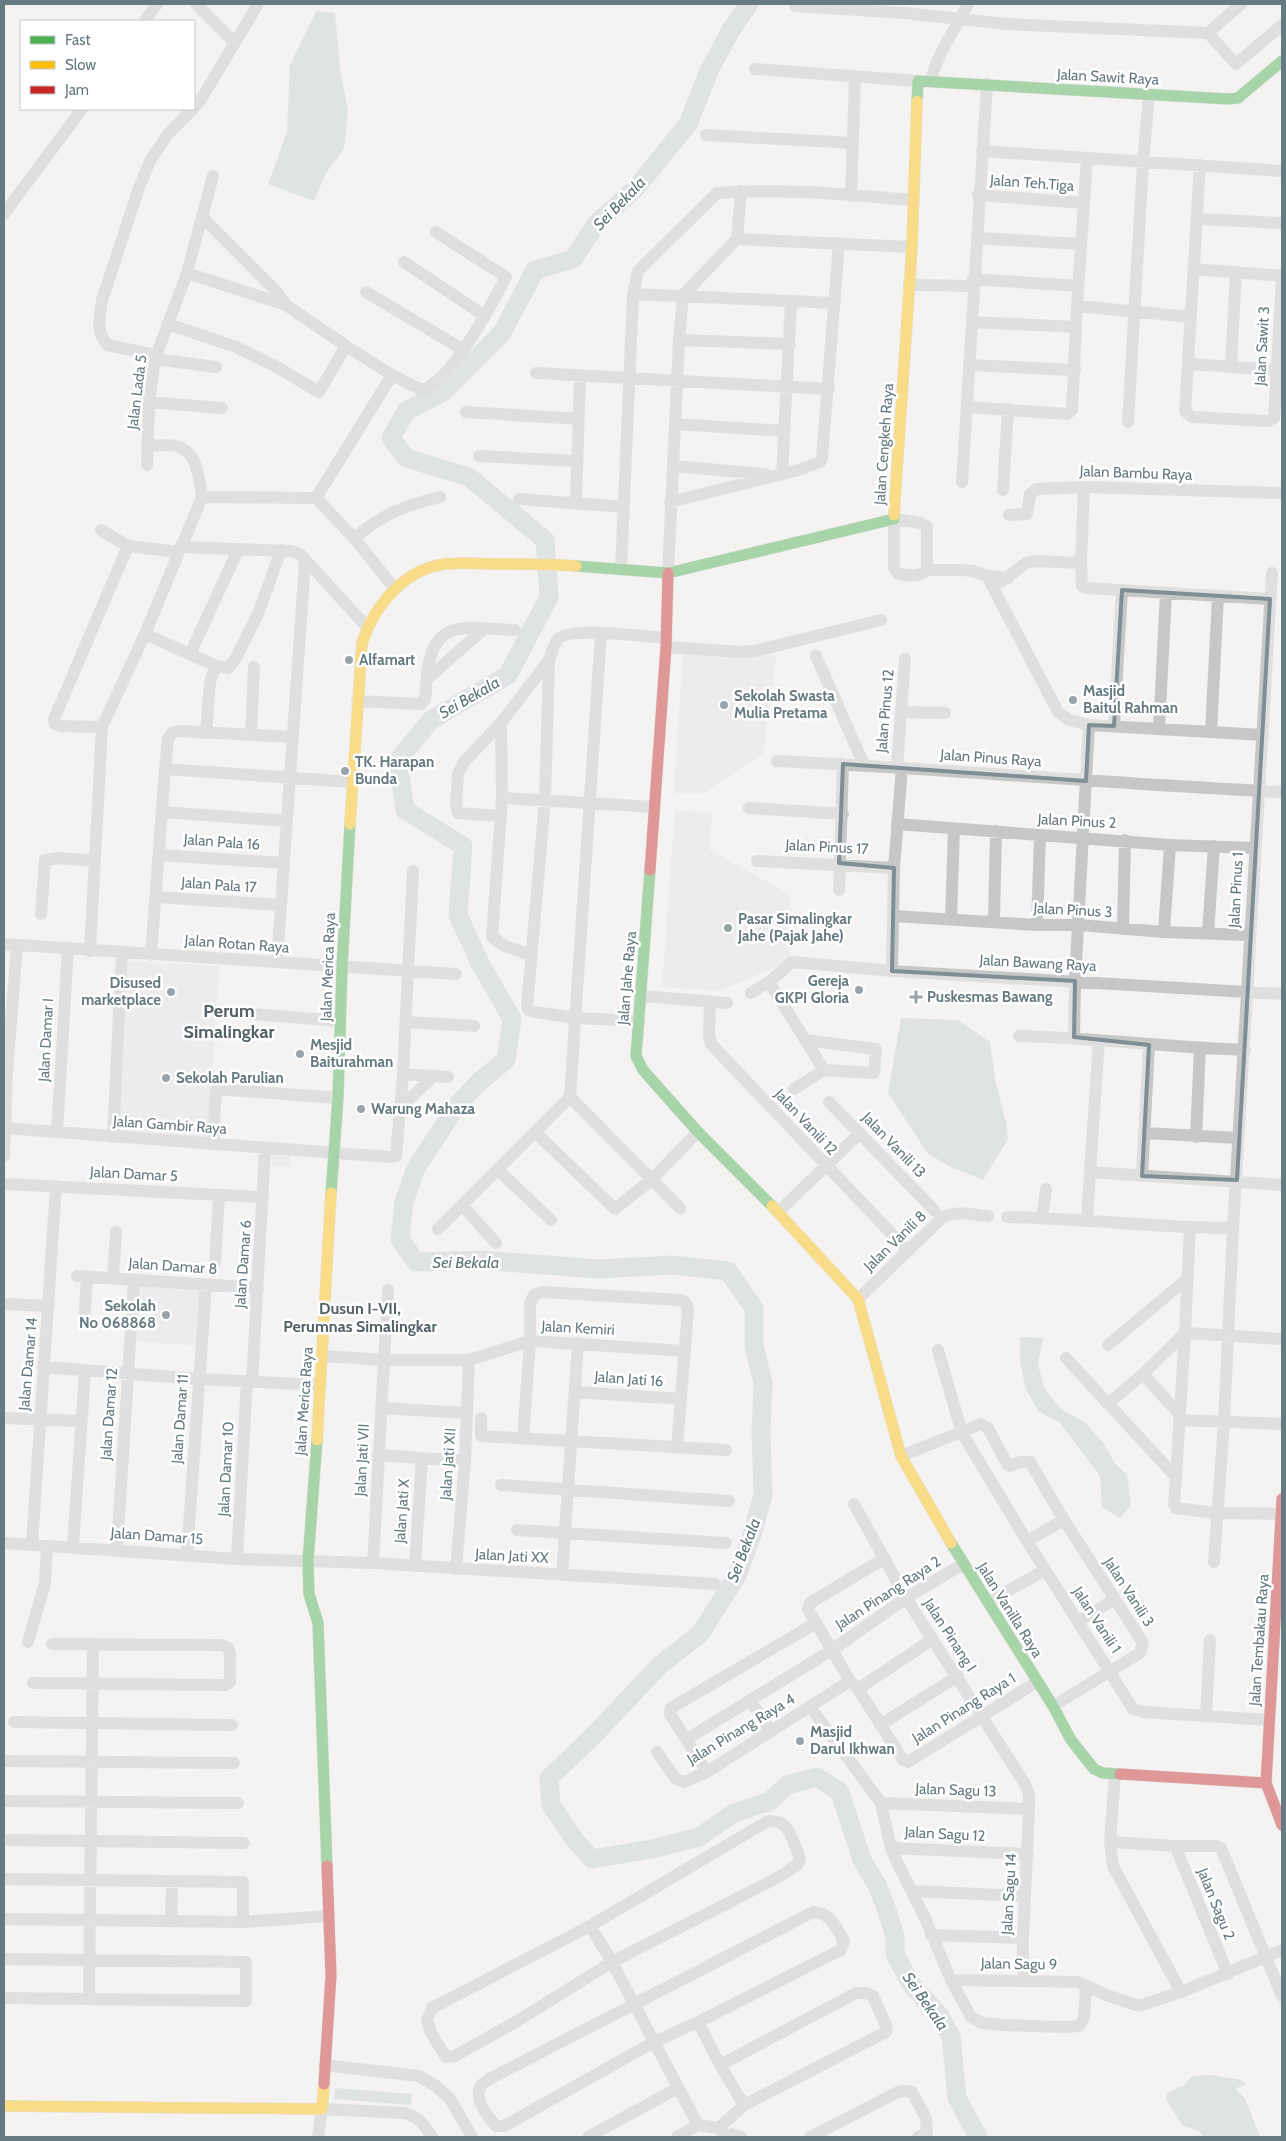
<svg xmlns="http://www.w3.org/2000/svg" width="1286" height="2141" font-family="Cabin,sans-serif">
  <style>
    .built { fill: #e4e5e5 }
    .water { fill: #c6d1d1 }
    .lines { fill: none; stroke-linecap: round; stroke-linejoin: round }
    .river { stroke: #c6d1d1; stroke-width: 19 }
    .fast-casing { stroke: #cecfcf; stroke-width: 12 }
    .slow-casing { stroke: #cecfcf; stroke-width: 12 }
    .jam-casing { stroke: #cecfcf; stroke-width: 12 }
    .street { stroke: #c6c8c8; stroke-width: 12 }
    .fast { stroke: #4caf50; stroke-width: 11 }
    .slow { stroke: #ffc107; stroke-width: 11 }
    .jam { stroke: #c62828; stroke-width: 11 }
    .marked { fill: none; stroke: #7f8f95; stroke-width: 4; stroke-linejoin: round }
    .poi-dot { fill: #98a4a9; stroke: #fff; stroke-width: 2 }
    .labels { text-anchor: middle; stroke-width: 5; stroke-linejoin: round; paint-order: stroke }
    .street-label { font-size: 15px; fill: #667a81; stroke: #fff }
    .poi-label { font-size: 15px; font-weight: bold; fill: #667a81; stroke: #fff; text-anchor: start }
    .water-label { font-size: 16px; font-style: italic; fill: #5d7677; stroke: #fff }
    .neighbourhood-label { font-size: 16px; font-weight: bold; fill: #536266; stroke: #fff }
    .quarter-label { font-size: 18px; font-weight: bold; fill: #536266; stroke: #fff }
  </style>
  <rect width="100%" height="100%" fill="#f4f3f2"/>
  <path class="built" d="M683 651 776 656 763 754 702 794 674 793Z
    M675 810 712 813 710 850 791 895 790 961 719 991 662 987Z
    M127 961 219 966 208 1138 117 1132Z
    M272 1153 291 1154 290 1167 271 1166Z
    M135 1284 201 1288 198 1346 131 1341Z"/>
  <path class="water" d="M316 11 335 13 340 67 348 112 344 149 326 173 314 201 268 184 287 132 290 65Z
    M901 1018 958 1020 990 1042 996 1084 1006 1123 1008 1139 983 1180 951 1167 928 1154 888 1093Z
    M1020 1337 1043 1338 1038 1364 1044 1388 1061 1409 1086 1423 1104 1444 1114 1462 1127 1475 1131 1505 1120 1518 1102 1507 1100 1476 1060 1423 1038 1411 1025 1387 1020 1360Z
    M1212 2075 1241 2080 1246 2084 1235 2089 1245 2098 1260 2137H1204L1199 2131 1183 2126 1166 2100 1167 2093 1184 2085 1192 2076Z
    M335 2088 412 2094 411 2105 334 2099Z"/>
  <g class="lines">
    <path class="river" d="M749 4 731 30 709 71 688 124 635 189 597 223 573 259 535 270 502 333 443 392 406 411 391 438 406 458 469 477 545 540 549 597 508 675 431 720 398 760 405 810 463 846 458 915 480 963 512 1019 506 1060 480 1081 458 1104 416 1168 404 1202 400 1239 416 1262 480 1260 598 1269 673 1265 728 1271 754 1308V1346L763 1383 761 1434 763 1495 752 1535 737 1576 700 1634 660 1665 594 1735 549 1778 551 1805 574 1839 592 1859 652 1849 699 1837 734 1813 770 1801 787 1785 817 1777 840 1792 862 1860 877 1885 886 1908 895 1936V1954L911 1984 940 2016 951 2036 957 2098 978 2137"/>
    <g class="fast-casing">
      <path id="fast" d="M917 101 918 81 1228 99 1238 98 1282 61
        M576 566 668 573 894 519V515
        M650 870 636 1056 643 1070 698 1132 772 1206
        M331 1193 338 1098 342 968 350 824
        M317 1440 308 1561 309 1594 318 1623 327 1866
        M951 1543 1053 1706 1071 1740 1094 1769 1103 1773 1120 1774"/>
    </g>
    <g class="slow-casing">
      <path id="slow" d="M894 515 912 247 917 101
        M350 824 362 643C374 606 405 568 446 564 463 562 480 564 496 564 523 564 550 564 576 566
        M772 1206 858 1299 901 1456 951 1543
        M317 1440 331 1193
        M4 2106 322 2109 324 2084"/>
    </g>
    <g class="jam-casing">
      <path id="jam" d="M650 870 666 647 668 573
        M1282 1499 1266 1783 1282 1825
        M1120 1774 1266 1783
        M324 2084 331 1975 327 1866"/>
    </g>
    <path class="street" d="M196 4 234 42
      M795 6 904 13 1007 24 1208 33 1241 4
      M145 21 157 4
      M1208 33 1236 64 1282 25
      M755 69 918 81
      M931 81C937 53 955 30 968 4
      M194 108 200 101 258 4
      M706 135 852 143
      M982 151 1282 171
      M1200 165 1185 411 1192 417 1268 421 1274 418 1282 277
      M978 195 1084 203
      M851 196 855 78
      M4 214 82 109
      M202 217 277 292 286 305
      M1198 219 1282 223
      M977 238 1081 244
      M737 239 741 191
      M404 262 485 316
      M1194 269 1282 276
      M187 273 286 305 346 346 392 375 422 390C450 383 492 304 506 277L436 232
      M973 279 1078 286
      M909 285 973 286
      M366 292 462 349
      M633 294 835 303
      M1077 306 1191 317
      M972 322 1076 327
      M168 324 236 347 275 366 319 392 346 346
      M679 340 790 344
      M156 355 107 345 101 335 99 322 102 300 140 185 151 159 168 134 193 109
      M155 359 216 367
      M1189 364 1277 370
      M969 365 1075 370
      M1231 366 1236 272
      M536 373 829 389
      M149 402 222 408
      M967 407 1067 414 1072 410 1077 306 1087 158
      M466 412 578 419
      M1128 422 1143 162 1149 95
      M675 424 784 431
      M147 446C156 446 167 444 176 446 198 451 199 479 202 497
      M479 456 577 461
      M147 465 149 402 155 359 187 273 213 176
      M673 466 765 474
      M782 474 791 301
      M962 482 987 84
      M1084 487 1081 563 1082 586 1086 588 1270 599
      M1003 490 1008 409
      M316 498 392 375
      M519 499 624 507
      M670 502 799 470 820 462 822 458 839 243
      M576 503 580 375
      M1009 515 1027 514 1030 494 1037 489 1084 487 1282 493
      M101 530 128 546 178 552
      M354 538C384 514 402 506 440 497
      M180 547 292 551 300 554 367 627
      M621 570 633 294 638 271 717 193C782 188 849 195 914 200
      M927 570V527L921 523 894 519V568L898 574C908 575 920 578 927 570H961L973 571 987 576 1008 578
      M668 573 679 340 683 295 737 239 912 247
      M987 576 1058 712 1069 720 1089 725 1075 981 1074 1037
      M1001 582 1026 563 1035 561 1081 563
      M601 633 570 1097 680 1208
      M145 634 216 666 228 668 235 660 258 614 281 550
      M666 647 742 652 755 651 881 620
      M190 654 238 550
      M816 656 864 765
      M427 679 484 629
      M357 701 421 704C427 699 426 690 426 683 431 616 462 628 515 630
      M901 712 945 713
      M501 723 502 798 492 937 505 946 531 955
      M1089 725 1263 735
      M1114 726 1122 590
      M102 727 60 726 55 724 54 719 128 546
      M1159 729 1166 593
      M1211 732 1218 597
      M206 733 210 682 216 666
      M251 735 254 667
      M777 761C946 769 1114 784 1282 792
      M897 767 905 659
      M165 769 352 782
      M502 798 655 807
      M749 808 843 814
      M162 812 287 821
      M500 816 458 813 456 805 458 774 464 762 501 723 549 660
      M897 824 1170 845 1254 848
      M159 855 284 863
      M757 861 894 868
      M839 890 843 764
      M156 897 280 905
      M41 914 45 860 60 858 93 861
      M894 916 1037 925H1079L1164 932 1250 935
      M951 918 954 829
      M994 921 996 831
      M1037 925 1040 835
      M1123 929 1125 840
      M1164 932 1170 845
      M1208 933 1214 846
      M4 944 456 974
      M90 951 102 727 145 634 202 497 316 498 354 538 395 589
      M151 955 165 769 168 739 172 733 178 731 293 737
      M277 962 305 562
      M892 971 894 868 902 767
      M769 982 824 1070 794 1089
      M751 993 769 982 792 962 892 971 1282 994
      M641 996 727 1003
      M710 1002 709 1036 711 1044 908 1251
      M218 1011 340 1021
      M639 1021 577 1018 534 1012 529 1010 527 1007 545 800 549 660C551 654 554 644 558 639 570 626 647 637 666 638
      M406 1022 474 1026
      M1019 1036C1094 1038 1169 1047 1245 1050
      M805 1040 876 1049 874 1073 824 1070
      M1099 1040 1090 1172 1282 1185
      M403 1074 448 1077
      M829 1102 935 1211
      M401 1107 434 1076
      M5 1128 390 1157 396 1156 403 1074 413 871
      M57 1132 68 949
      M536 1133 615 1209 651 1180 698 1132
      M1145 1133 1238 1138
      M113 1137 122 952
      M1196 1137 1200 1048
      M213 1144 216 1089 338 1098
      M4 1156 7 1073 17 945
      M498 1170 551 1220
      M1142 1176 1149 1045
      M4 1184 263 1197
      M462 1205 496 1243
      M778 1212 860 1133
      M1007 1217C1082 1218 1158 1228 1233 1228L1272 573
      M1042 1217 1046 1189
      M1087 1219 1090 1172
      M438 1229 570 1097
      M215 1263 219 1195
      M77 1276 258 1288
      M113 1277 116 1232
      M858 1299 942 1218C955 1210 973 1215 988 1216
      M4 1304 49 1306
      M84 1323 87 1277
      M1108 1345 1187 1279
      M938 1350 962 1433 1027 1541 1133 1709 1144 1712 1268 1720
      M323 1356 384 1360H469L530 1341 685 1351
      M1066 1358 1176 1477 1174 1504 1176 1508 1216 1513 1282 1514
      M43 1367 199 1379 321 1385
      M1143 1374 1185 1333 1190 1228
      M252 1382 265 1148
      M575 1392 681 1399
      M1108 1404 1143 1374 1179 1414
      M381 1408 467 1413
      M4 1418 81 1421
      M481 1418V1436L726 1450
      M1179 1420 1282 1424
      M523 1438 530 1341V1303L534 1295 542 1292 681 1300 686 1303 688 1310 677 1447
      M378 1455 465 1461
      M901 1456 981 1424 988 1428 1007 1464 1010 1466 1020 1462H1030L1064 1520 1143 1643 1140 1653 1053 1706
      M1176 1477 1185 1333 1282 1339
      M501 1485 729 1501
      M854 1504 906 1598 1025 1784 1029 1794V1809L1023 1938V1980
      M517 1530 726 1543
      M1027 1541 1064 1520
      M4 1543 237 1559 373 1563 715 1584
      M32 1544 56 1186
      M73 1547 85 1371
      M117 1549 134 1281
      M187 1554 206 1285
      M885 1558 810 1603 808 1609 850 1681 858 1689 903 1760 908 1762 1037 1682
      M237 1559 247 1381
      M1214 1562 1224 1423 1233 1228
      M373 1563 388 1290
      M415 1566 422 1458
      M456 1569 465 1461 469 1360
      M562 1575 578 1343
      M988 1602 1045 1570
      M1079 1621 1115 1599
      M28 1642 45 1583 47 1546
      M33 1683 225 1685 230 1682V1653L228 1648 221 1645 52 1644
      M858 1689 933 1639
      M750 1700 771 1732
      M810 1707 881 1803 891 1848 897 1862 925 1918 951 1980 971 2017 982 2023 1003 2025 1065 2027 1079 2026 1084 2018 1086 1987
      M1206 1714 1210 1640
      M14 1722 232 1725
      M880 1725 958 1676
      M687 1739 832 1650 906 1598 963 1564
      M657 1752 676 1779 684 1782 707 1772 850 1681
      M4 1761 234 1763
      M707 1772 670 1714 671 1708 816 1623
      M1115 1774 1110 1842 1113 1866 1181 1992
      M4 1801 238 1803
      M881 1803 1029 1809
      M4 1840 244 1843
      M1110 1842 1175 1846H1217L1221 1848 1282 1996
      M1175 1846 1228 1974
      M891 1848 1028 1854
      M4 1879 243 1882V1922
      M912 1891 1024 1896
      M4 1919 243 1922 329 1916
      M171 1921 172 1882
      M590 1926 768 1821C773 1822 780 1821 784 1825 790 1831 797 1850 800 1859L797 1865 777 1878 612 1962 514 2023 455 2056 446 2057 431 2033 427 2020 432 2008 590 1926 612 1962 698 2125 719 2128 726 2136
      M931 1935 1023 1938
      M4 1959 246 1962V2001L4 1998
      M951 1980 1078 1982 1106 1995 1139 2006 1181 1992 1282 1950
      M89 1998 93 1644
      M698 2022 841 1950 844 1941C835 1926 831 1913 813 1912L493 2077C488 2080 480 2084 479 2090 476 2102 489 2118 496 2126H504L654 2042 698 2022 720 2065
      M324 2065 419 2076 436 2086 450 2099 472 2137
      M719 2128 744 2105 886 2032 887 2028 873 1996 866 1993H856L720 2065 744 2105
      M318 2137 322 2109 405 2113C419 2118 424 2124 432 2137
      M588 2137 678 2088
      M677 2137 698 2125
      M725 2137 732 2134 741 2137
      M810 2137 898 2092 904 2091 912 2092 926 2118 927 2133 918 2137"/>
    <use href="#fast" class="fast"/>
    <use href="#slow" class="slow"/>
    <use href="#jam" class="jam"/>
  </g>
  <path d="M0 0H1286V2141H0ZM1122 590 1270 599 1237 1180 1142 1176 1149 1045 1074 1037 1075 981 892 971 894 868 839 863 843 764 1086 781 1089 725 1114 726Z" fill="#f4f3f2" fill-opacity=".55" fill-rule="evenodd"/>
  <path class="marked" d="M1122 590 1270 599 1237 1180 1142 1176 1149 1045 1074 1037 1075 981 892 971 894 868 839 863 843 764 1086 781 1089 725 1114 726Z"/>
  <g class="poi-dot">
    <circle cx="349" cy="660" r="5"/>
    <circle cx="1073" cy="700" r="5"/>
    <circle cx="724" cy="705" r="5"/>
    <circle cx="345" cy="771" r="5"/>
    <circle cx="728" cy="928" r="5"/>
    <circle cx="859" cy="990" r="5"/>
    <circle cx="171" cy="992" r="5"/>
    <path d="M913.5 989.5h5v5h5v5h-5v5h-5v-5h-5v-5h5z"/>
    <circle cx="300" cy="1054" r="5"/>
    <circle cx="166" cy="1078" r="5"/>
    <circle cx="361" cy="1109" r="5"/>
    <circle cx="166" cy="1315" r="5"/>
    <circle cx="800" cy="1741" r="5"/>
  </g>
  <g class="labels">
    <g class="street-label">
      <text transform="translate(1108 77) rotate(3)" y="5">Jalan Sawit Raya</text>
      <text transform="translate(1032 183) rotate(4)" y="5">Jalan Teh.Tiga</text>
      <text transform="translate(1262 346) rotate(-87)" y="5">Jalan Sawit 3</text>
      <text transform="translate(137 392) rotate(-83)" y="5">Jalan Lada 5</text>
      <text transform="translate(884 444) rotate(-86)" y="5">Jalan Cengkeh Raya</text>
      <text transform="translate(1136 473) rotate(2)" y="5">Jalan Bambu Raya</text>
      <text transform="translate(885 711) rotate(-85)" y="5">Jalan Pinus 12</text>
      <text transform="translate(991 758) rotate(4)" y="5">Jalan Pinus Raya</text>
      <text transform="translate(1077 821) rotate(3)" y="5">Jalan Pinus 2</text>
      <text transform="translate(222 842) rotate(4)" y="5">Jalan Pala 16</text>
      <text transform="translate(827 847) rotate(3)" y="5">Jalan Pinus 17</text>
      <text transform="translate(219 885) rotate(4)" y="5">Jalan Pala 17</text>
      <text transform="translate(1236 890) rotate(-87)" y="5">Jalan Pinus 1</text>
      <text transform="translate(1073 910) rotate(3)" y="5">Jalan Pinus 3</text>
      <text transform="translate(237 944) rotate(4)" y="5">Jalan Rotan Raya</text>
      <text transform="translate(1038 963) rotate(3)" y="5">Jalan Bawang Raya</text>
      <text transform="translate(328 967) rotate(-88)" y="5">Jalan Merica Raya</text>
      <text transform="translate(627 978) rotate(-85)" y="5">Jalan Jahe Raya</text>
      <text transform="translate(46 1040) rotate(-87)" y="5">Jalan Damar I</text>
      <text transform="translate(806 1122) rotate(47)" y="5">Jalan Vanili 12</text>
      <text transform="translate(170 1125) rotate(4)" y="5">Jalan Gambir Raya</text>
      <text transform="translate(894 1145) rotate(46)" y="5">Jalan Vanili 13</text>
      <text transform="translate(134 1174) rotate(3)" y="5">Jalan Damar 5</text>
      <text transform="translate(895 1241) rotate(-44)" y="5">Jalan Vanili 8</text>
      <text transform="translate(243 1264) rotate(-86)" y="5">Jalan Damar 6</text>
      <text transform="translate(173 1266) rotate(4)" y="5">Jalan Damar 8</text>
      <text transform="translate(578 1328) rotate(3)" y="5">Jalan Kemiri</text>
      <text transform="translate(28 1364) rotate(-85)" y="5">Jalan Damar 14</text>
      <text transform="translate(629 1379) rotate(4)" y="5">Jalan Jati 16</text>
      <text transform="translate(304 1401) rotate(-86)" y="5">Jalan Merica Raya</text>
      <text transform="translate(109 1414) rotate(-86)" y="5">Jalan Damar 12</text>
      <text transform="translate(180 1419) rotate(-86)" y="5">Jalan Damar 11</text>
      <text transform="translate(362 1460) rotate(-87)" y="5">Jalan Jati VII</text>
      <text transform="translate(448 1464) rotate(-86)" y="5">Jalan Jati XII</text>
      <text transform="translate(226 1469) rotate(-87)" y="5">Jalan Damar 10</text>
      <text transform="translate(402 1511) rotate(-86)" y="5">Jalan Jati X</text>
      <text transform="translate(157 1536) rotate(4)" y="5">Jalan Damar 15</text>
      <text transform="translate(512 1556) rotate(3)" y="5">Jalan Jati XX</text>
      <text transform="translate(1129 1592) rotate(57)" y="5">Jalan Vanili 3</text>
      <text transform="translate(888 1593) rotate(-33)" y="5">Jalan Pinang Raya 2</text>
      <text transform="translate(1010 1610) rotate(58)" y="5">Jalan Vanilla Raya</text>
      <text transform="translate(1097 1620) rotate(57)" y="5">Jalan Vanili 1</text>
      <text transform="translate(950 1635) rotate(57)" y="5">Jalan Pinang I</text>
      <text transform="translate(1259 1640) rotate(-86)" y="5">Jalan Tembakau Raya</text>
      <text transform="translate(964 1708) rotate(-32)" y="5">Jalan Pinang Raya 1</text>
      <text transform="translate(741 1729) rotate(-31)" y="5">Jalan Pinang Raya 4</text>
      <text transform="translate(956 1790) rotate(2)" y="5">Jalan Sagu 13</text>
      <text transform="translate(945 1834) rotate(3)" y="5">Jalan Sagu 12</text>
      <text transform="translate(1009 1894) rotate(-87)" y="5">Jalan Sagu 14</text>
      <text transform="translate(1216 1904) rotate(68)" y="5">Jalan Sagu 2</text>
      <text transform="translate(1019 1964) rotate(1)" y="5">Jalan Sagu 9</text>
    </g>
    <g class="poi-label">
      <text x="359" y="665">Alfamart</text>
      <text x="1083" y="696">Masjid<tspan x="1083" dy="17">Baitul Rahman</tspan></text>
      <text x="734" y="701">Sekolah Swasta<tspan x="734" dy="17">Mulia Pretama</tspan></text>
      <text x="355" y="767">TK. Harapan<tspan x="355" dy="17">Bunda</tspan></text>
      <text x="738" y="924">Pasar Simalingkar<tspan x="738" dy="17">Jahe (Pajak Jahe)</tspan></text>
      <text x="849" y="986" text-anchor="end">Gereja<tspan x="849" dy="17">GKPI Gloria</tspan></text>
      <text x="161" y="988" text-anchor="end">Disused<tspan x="161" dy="17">marketplace</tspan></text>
      <text x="927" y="1002">Puskesmas Bawang</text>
      <text x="310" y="1050">Mesjid<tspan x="310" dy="17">Baiturahman</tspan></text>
      <text x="176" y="1083">Sekolah Parulian</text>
      <text x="371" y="1114">Warung Mahaza</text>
      <text x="156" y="1311" text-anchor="end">Sekolah<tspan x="156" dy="17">No 068868</tspan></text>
      <text x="810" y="1737">Masjid<tspan x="810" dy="17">Darul Ikhwan</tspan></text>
    </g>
    <g class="water-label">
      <text transform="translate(619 203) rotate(-46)" y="6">Sei Bekala</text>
      <text transform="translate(469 697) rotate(-30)" y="6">Sei Bekala</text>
      <text x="466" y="1268">Sei Bekala</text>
      <text transform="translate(743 1550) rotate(-69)" y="6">Sei Bekala</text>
      <text transform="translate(926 2001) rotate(55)" y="6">Sei Bekala</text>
    </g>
    <g class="neighbourhood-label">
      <text x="360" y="1314">Dusun I-VII,<tspan x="360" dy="18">Perumnas Simalingkar</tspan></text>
    </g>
    <g class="quarter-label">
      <text x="229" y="1017">Perum<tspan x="229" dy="21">Simalingkar</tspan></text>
    </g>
  </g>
  <rect width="1286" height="2141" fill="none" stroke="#667a81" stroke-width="10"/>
  <rect x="20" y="20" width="175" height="90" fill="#ffffff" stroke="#c2cacd"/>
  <rect x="30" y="36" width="25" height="8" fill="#4caf50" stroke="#c2cacd"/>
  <text x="65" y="45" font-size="15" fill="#667a81">Fast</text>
  <rect x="30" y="61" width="25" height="8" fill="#ffc107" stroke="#c2cacd"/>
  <text x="65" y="70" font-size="15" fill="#667a81">Slow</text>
  <rect x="30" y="86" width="25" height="8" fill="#c62828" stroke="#c2cacd"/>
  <text x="65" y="95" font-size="15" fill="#667a81">Jam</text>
</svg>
